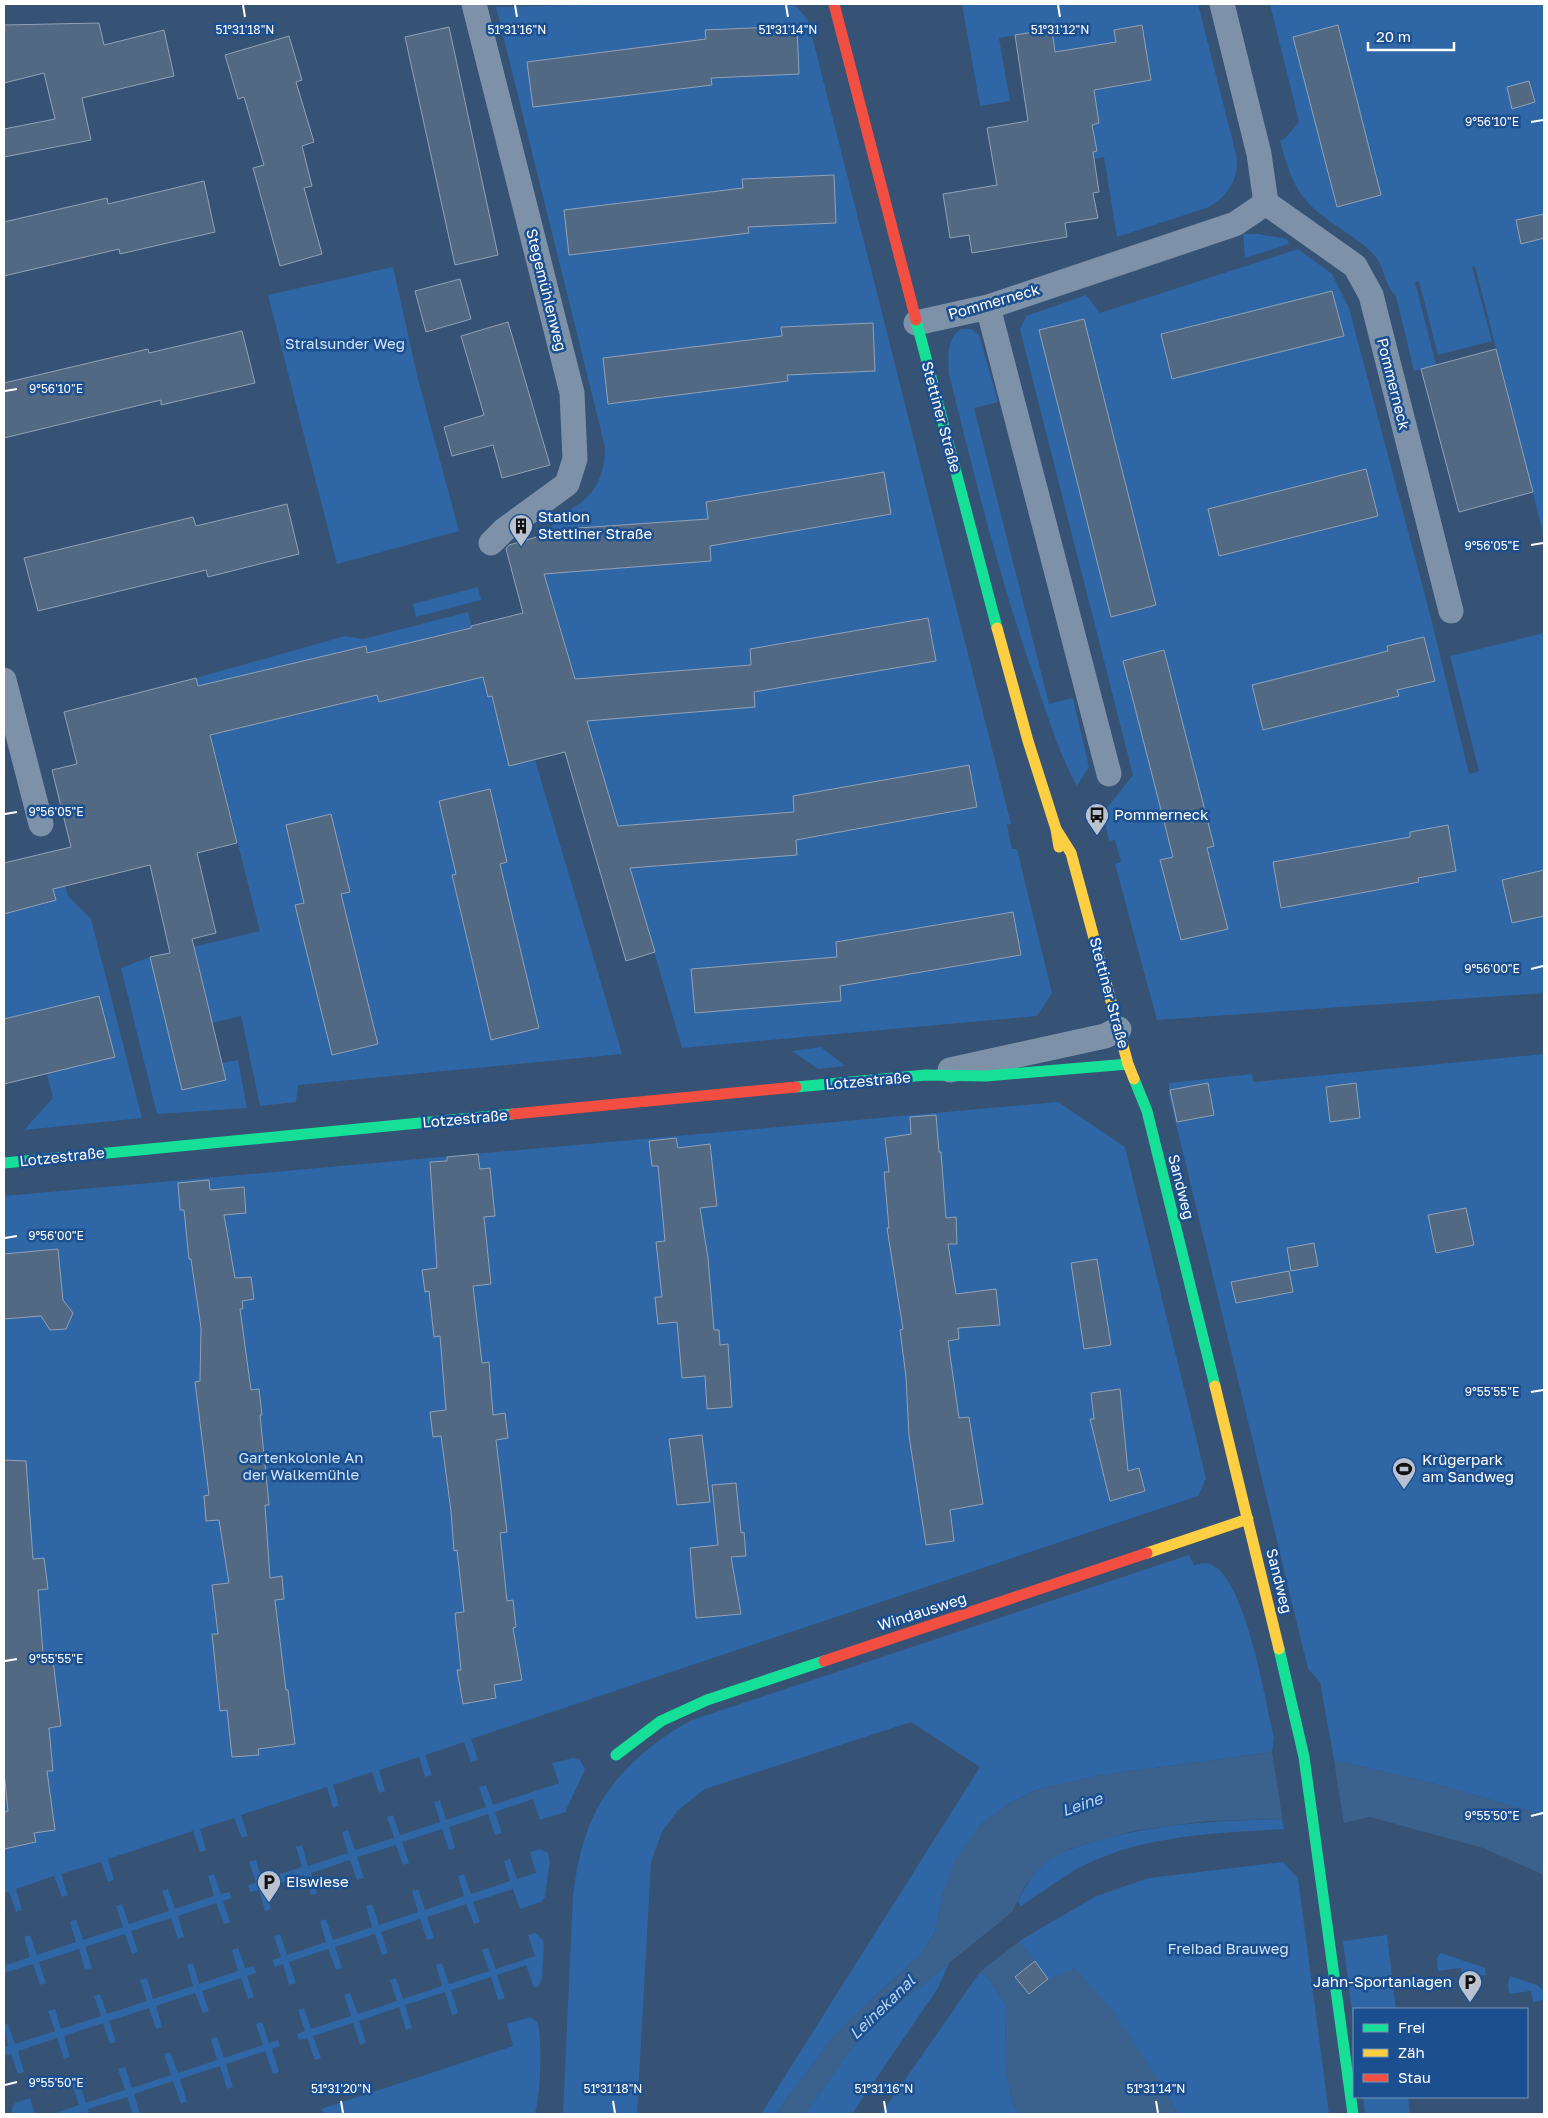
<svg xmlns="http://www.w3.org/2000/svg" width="1548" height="2118" font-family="'Golos Text',sans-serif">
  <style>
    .green { fill: #2f66a5 }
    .water { fill: #3b618d }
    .pier { fill: #365274 }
    .building { fill: #526984; stroke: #92a2b6 }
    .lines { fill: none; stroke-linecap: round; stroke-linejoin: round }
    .street { stroke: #7d92a8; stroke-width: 25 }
    .fast { stroke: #16e098; stroke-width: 11 }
    .slow { stroke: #ffcf43; stroke-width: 11 }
    .jam { stroke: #f24e42; stroke-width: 11 }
    .ticks { fill: none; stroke: #fff; stroke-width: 2 }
    .labels { text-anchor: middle; stroke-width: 5; stroke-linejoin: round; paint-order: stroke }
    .street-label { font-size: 15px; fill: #fff; stroke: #1b4f8f }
    .park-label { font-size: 15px; fill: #cfe3fa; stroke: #1b4f8f }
    .poi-label { font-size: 15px; fill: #fff; stroke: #1b4f8f; text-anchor: start }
    .water-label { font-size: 16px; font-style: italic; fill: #b5d3f5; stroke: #1b4f8f }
    .ticks-label { font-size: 12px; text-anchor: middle; fill: #fff; stroke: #1b4f8f; stroke-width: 5; stroke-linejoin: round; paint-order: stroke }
  </style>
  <rect width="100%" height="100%" fill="#365274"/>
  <path class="green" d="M624 4H791L798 8 808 20 1011 824 1007 825 1012 849H1017L1052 993 1037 1016 682 1048 534 538 568 515 567 511C594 498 605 477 605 447L496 7Z
    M962 4H1198L1236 154C1240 178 1229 195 1209 207L1117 237 1104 157 1094 159 1093 152 1097 151 1092 125 1099 123 1094 90 1151 80 1142 25 1114 30 1116 42 1055 52 1051 30 999 38 1010 101 980 106Z
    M1270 4H1544V537L1475 266 1472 267 1492 341 1438 355 1419 281 1415 282 1436 365 1414 371 1396 296C1384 285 1385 268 1375 256 1365 244 1351 236 1338 227 1298 200 1292 185 1280 140L1284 139 1299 122Z
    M1243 234H1258L1287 239 1289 244 1245 258Z
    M1298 249 1332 274 1349 308 1431 618 1469 774 1479 771 1450 656 1544 633V993L1157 1020 1115 864 1121 862 1115 840 1109 841 1103 813 1133 775 1020 330 1026 316 1086 295 1100 313Z
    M393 267 417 375 459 531 337 564 268 295Z
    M961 329H971L979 335 998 402 974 408 1049 704 1073 698 1089 767 1077 786C1058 752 1047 713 1034 677 999 577 974 475 949 374 948 358 946 339 961 329Z
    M478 587 481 600 416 617 413 604Z
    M468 612 487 696 492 695 509 766 535 760 622 1054 298 1085 296 1102 260 1106 241 1016 212 1023 222 1063 238 1060 247 1108 157 1114 121 968 150 957 260 931 196 678 345 636 363 639Z
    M56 850 68 896 91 919 142 1118 24 1130 53 1098 47 1074 4 1084V863Z
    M821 1047 845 1066 818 1069 792 1051Z
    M1544 1054V1815L1440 1785 1334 1760 1320 1682 1308 1669 1169 1095V1083L1252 1074 1253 1082Z
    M1058 1102 1125 1147 1206 1478 1198 1496 471 1739 478 1760 471 1762 464 1742 425 1755 432 1775 425 1777 419 1757 379 1770 385 1791 379 1793 372 1772 333 1785 339 1806 333 1808 327 1787 241 1815 248 1836 242 1838 234 1818 200 1829 206 1850 200 1852 193 1831 108 1859 114 1880 108 1882 101 1862 61 1874 68 1895 62 1897 54 1876 16 1889 22 1910 16 1912 9 1892 4 1893V1196Z
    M1189 1555 1194 1565C1198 1564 1205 1562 1209 1564 1245 1573 1266 1704 1274 1738L1272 1752 1096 1776 1036 1790 1005 1806 980 1825 943 1892 935 1932 920 1955 858 2012 833 2037 776 2114H761L980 1767 911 1722 705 1789 678 1810 662 1832 651 1862 637 2114H563L573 1896C576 1874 579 1853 587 1832 604 1782 647 1744 692 1720Z
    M573 1758 580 1760 585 1770 565 1812 540 1820 533 1799 495 1812 502 1833 495 1835 488 1814 449 1827 455 1848 449 1850 442 1829 402 1842 409 1863 403 1865 396 1845 357 1857 364 1878 357 1880 350 1860 311 1873 317 1893 311 1895 304 1875 265 1888 271 1909 265 1911 259 1890 250 1892 248 1885 256 1883 249 1862 256 1860 262 1880 302 1867 296 1847 302 1845 308 1866 348 1853 342 1832 348 1830 355 1850 394 1838 387 1817 393 1815 400 1835 440 1822 434 1802 440 1800 446 1820 486 1807 479 1787 486 1785 493 1805 559 1783 552 1763Z
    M1282 1819 1284 1829C1214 1833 1138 1835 1075 1870 1057 1881 1039 1894 1021 1906L1018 1902C1025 1886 1033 1872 1047 1861 1062 1850 1081 1846 1100 1840 1160 1823 1220 1821 1282 1819Z
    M540 1849 548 1853 550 1861 545 1897 541 1902 520 1909 513 1889 473 1902 480 1922 474 1924 466 1904 427 1917 434 1938 427 1940 420 1919 381 1932 388 1953 382 1955 375 1934 335 1947 342 1968 336 1970 328 1949 289 1962 296 1983 289 1985 283 1964 275 1967 272 1960 281 1957 274 1936 280 1934 287 1955 326 1942 320 1921 326 1919 333 1940 372 1927 366 1906 372 1904 379 1925 418 1912 412 1891 418 1889 425 1910 464 1896 458 1876 464 1874 471 1894 510 1881 504 1861 510 1859 517 1879 536 1873 530 1852Z
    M1283 1862 1298 1878 1329 2114H1177L1166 2091 1048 1979 1029 1994 1015 1977 1034 1961 1019 1941 1096 1896 1149 1878Z
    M214 1874 221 1894 229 1892 232 1898 223 1901 230 1922 224 1924 216 1903 178 1916 184 1937 178 1939 171 1918 131 1931 138 1952 132 1954 125 1934 85 1947 92 1968 85 1970 79 1949 39 1962 46 1983 40 1985 33 1964 4 1973V1966L30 1957 24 1937 30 1935 37 1955 76 1942 70 1922 76 1919 83 1940 123 1927 116 1906 122 1904 129 1924 169 1911 162 1891 168 1889 175 1909 214 1896 208 1876Z
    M535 1933 543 1940 544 1945 542 1978 538 1987 534 1988 526 1965 497 1975 505 1998 498 2000 491 1977 451 1990 458 2013 452 2015 445 1992 405 2005 412 2028 406 2030 399 2007 359 2021 366 2043 360 2045 353 2023 313 2036 321 2058 315 2060 307 2038 299 2040 297 2034 305 2031 298 2010 304 2008 311 2029 351 2016 344 1995 350 1993 358 2014 397 2001 390 1980 396 1978 403 1999 442 1986 436 1965 442 1963 449 1984 489 1971 482 1950 488 1948 496 1969 535 1956 528 1935Z
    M1387 1935 1396 2009H1354V2029L1343 1941Z
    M238 1948 245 1968 254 1966 256 1973 247 1976 254 1997 248 1999 241 1978 202 1991 209 2011 203 2013 195 1993 156 2006 162 2027 156 2029 149 2008 109 2021 116 2042 110 2044 103 2023 64 2036 70 2057 64 2059 57 2038 18 2051 24 2072 18 2074 11 2054 4 2056V2048L8 2046 4 2025 8 2024 15 2044 55 2031 48 2011 55 2009 61 2029 101 2016 94 1996 100 1994 107 2014 147 2001 140 1980 147 1978 153 1999 193 1986 187 1965 193 1963 199 1984 238 1971 232 1950Z
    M1441 1953 1485 1968 1486 1975 1463 1978 1461 1968 1438 1971 1437 1958Z
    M949 1963 938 1988 852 2114H805L844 2058 870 2027Z
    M980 1972 989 1979 1005 2003 1006 2071 1012 2101 1018 2114H881Z
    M1510 1976 1537 1985 1544 1991V2000L1533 2002 1531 1991 1509 1994 1508 1983Z
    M530 2017 538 2022C542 2048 541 2088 535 2114H332L323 2112 321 2109 513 2046 507 2024Z
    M262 2022 269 2043 278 2040 280 2046 272 2049 279 2072 273 2074 265 2051 226 2064 233 2087 227 2089 220 2066 180 2079 187 2102 181 2104 173 2081 134 2094 140 2114H133L127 2097 88 2109 89 2114H82L81 2112 74 2114H53L79 2105 72 2084 79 2082 86 2103 125 2090 118 2069 125 2067 132 2088 171 2075 164 2054 170 2052 178 2073 217 2060 211 2039 217 2037 224 2058 263 2045 256 2024Z
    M1363 2097H1408L1410 2114H1365Z
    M30 2098 35 2114H12V2109L15 2103Z"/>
  <path class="water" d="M1272 1752 1334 1760 1440 1785 1544 1815V1875L1483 1848 1370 1817 1343 1823 1282 1819 1207 1821 1133 1831 1069 1849 1047 1861 1034 1874 1026 1884 1012 1912 1003 1919 1035 1961 1015 1977 1029 1994 1048 1979 1075 1968 1114 2012 1166 2091 1177 2114H1018L1012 2101 1006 2071 1005 2003 989 1979 980 1972 949 1963 870 2027 844 2058 805 2114H776L833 2037 858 2012 920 1955 935 1932 943 1892 956 1858 980 1825 1005 1806 1036 1790 1096 1776Z"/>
  <path class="pier" d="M1272 1752 1334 1760 1344 1825 1283 1822Z
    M1005 1918 1021 1940 980 1972 978 1974 949 1963Z"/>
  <path class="building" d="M99 23 104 45 164 30 174 76 82 98 91 140 4 157V129L55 119 44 73 4 83V25Z
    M1142 25 1151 80 1094 90 1099 123 1092 125 1097 151 1093 152 1099 192 1093 193 1098 218 1065 223 1067 237 972 253 969 235 950 238 943 194 997 185 987 128 1028 121 1015 35 1052 29 1055 52 1116 42 1114 30Z
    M1338 25 1381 195 1337 207 1293 37Z
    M797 26 799 74 711 78 712 85 533 107 527 62 706 39 705 30Z
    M449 27 498 255 455 265 405 37Z
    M289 36 302 80 296 82 314 142 302 146 312 186 304 188 322 254 280 266 253 168 264 165 244 97 238 99 225 55Z
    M1529 81 1535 102 1512 109 1507 87Z
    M834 175 836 223 748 227 749 233 569 255 564 210 743 188 742 179Z
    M204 181 215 232 120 254 119 249 4 276V222L107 198 108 204Z
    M1544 214V238L1521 244 1516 220Z
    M460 279 471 319 426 332 415 291Z
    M1332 291 1344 336 1172 379 1161 334Z
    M1084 319 1156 605 1111 617 1039 330Z
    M508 322 550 465 502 478 493 445 452 456 444 427 484 415 461 336Z
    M873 323 875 371 787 375 788 381 608 404 603 358 782 336 781 327Z
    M242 331 255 383 161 405V400L4 438V383L148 349 149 353Z
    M1496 349 1533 492 1459 512 1421 369Z
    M1366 469 1378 516 1219 556 1208 509Z
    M884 472 891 514 710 546 711 561 544 574 575 679 751 665 750 649 928 618 936 661 754 692 755 707 587 721 618 826 794 812 793 796 969 765 977 807 796 840 797 855 630 868 655 952 626 961 565 752 509 766 492 696 488 697 483 677 379 702 377 695 210 735 237 843 197 853 216 933 192 939 226 1080 182 1090 150 957 170 953 150 865 53 889 56 900 4 914V863L71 847 52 770 77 764 64 712 196 678 198 686 366 646 367 653 471 628V626L523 613 506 549 509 545 564 529 708 519 706 502Z
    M287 504 299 554 208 577 206 570 38 611 24 558 193 517 196 526Z
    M1424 637 1435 681 1397 690 1399 696 1263 730 1252 685 1388 651 1387 646Z
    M1164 650 1214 846 1207 848 1228 929 1181 940 1160 860 1173 857 1123 661Z
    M490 789 507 862 500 864 539 1028 491 1040 452 875 456 874 439 801Z
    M331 814 350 892 341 894 378 1044 332 1055 295 905 304 903 286 825Z
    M1448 825 1456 871 1418 878 1419 882 1281 908 1273 862 1410 837V832Z
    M1544 870V916L1512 923 1502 880Z
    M1013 912 1021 955 840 986 841 1001 695 1013 691 969 837 957 836 942Z
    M99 996 115 1057 4 1084V1019Z
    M1208 1083 1214 1115 1177 1122 1170 1090Z
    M1356 1083 1360 1118 1330 1122 1326 1087Z
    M936 1115 939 1152H941L946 1218 956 1217 957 1244H948L956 1294 996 1289 1000 1325 958 1328 959 1339 948 1341 959 1418 969 1417 983 1504 950 1510 954 1541 926 1545 909 1436 906 1377 900 1330 903 1329 887 1228H889L884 1172H889L885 1138 911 1134 910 1117Z
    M676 1138 678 1148 710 1144 717 1206 700 1208 708 1258 714 1330H719L720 1345 728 1344 732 1407 707 1409 705 1376 682 1378 677 1322 658 1324 655 1297H662L656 1242 665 1241 658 1166H652L649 1141Z
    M478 1154 480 1169 490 1168 495 1216 484 1217 491 1284 473 1286 482 1363 489 1362 493 1415 505 1413 508 1438 496 1440 507 1532 500 1533 507 1601 513 1600 516 1627 513 1628 522 1680 494 1685 496 1698 463 1704 457 1670H461L455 1613 464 1612 457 1550 454 1551 451 1511 441 1436 433 1437 430 1412 446 1410 440 1336 434 1337 429 1291 425 1292 422 1270 437 1268 430 1162 447 1161V1157Z
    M209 1180 210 1190 244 1187 246 1213 224 1215 235 1278 251 1277 254 1299 242 1301 243 1309H240L251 1390 259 1389 262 1415H260L269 1505H265L270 1578 282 1576 284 1599 275 1600 286 1690H288L295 1744 258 1749 259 1755 232 1757 227 1710 220 1711 212 1634H218L212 1585 229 1583 219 1520 206 1521 204 1496 209 1495 195 1382 200 1381 201 1328 191 1259H189L184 1210H180L178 1183Z
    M1466 1208 1474 1245 1436 1253 1428 1215Z
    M1314 1243 1318 1266 1291 1271 1287 1248Z
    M58 1249 63 1300 73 1313 66 1329 50 1330 41 1316 4 1319V1254Z
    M1097 1259 1111 1345 1084 1349 1071 1263Z
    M1289 1271 1293 1292 1236 1303 1231 1282Z
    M1120 1389 1128 1471 1139 1468 1145 1491 1110 1501 1090 1419H1094L1091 1393Z
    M702 1435 710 1502 677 1505 669 1439Z
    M4 1460 26 1461 33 1559 44 1558 48 1589 38 1590 43 1653 52 1652 61 1726 49 1728 53 1771H47L55 1830 34 1833 36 1842 4 1849V1812L8 1811 4 1772Z
    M736 1483 741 1533 744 1532 746 1556 731 1557 741 1614 696 1618 690 1548 718 1545 712 1485Z
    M1035 1961 1048 1979 1029 1994 1015 1977Z"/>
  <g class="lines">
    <path class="street" d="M474 4 572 393 575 459 567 484 504 530 491 543
      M1222 4 1259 154 1266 203 1355 266 1371 295 1451 611
      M988 307 1109 774
      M916 323 988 307 1235 224 1266 203
      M4 680 41 824
      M950 1070 1105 1036 1119 1029"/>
    <path class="fast" d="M916 320 997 628
      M1134 1079 1147 1111 1215 1386
      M796 1087 926 1075 986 1076 1128 1064
      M4 1163 513 1114
      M1279 1649 1304 1757 1353 2114
      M616 1755 661 1721 707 1700 824 1661"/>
    <path class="slow" d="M997 628 1028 741 1056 829 1059 847
      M1056 829 1071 853 1128 1064 1134 1079
      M1215 1386 1279 1649
      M1147 1553 1248 1519"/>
    <path class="jam" d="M834 4 916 320
      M513 1114 796 1087
      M824 1661 1147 1553"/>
  </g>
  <path class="ticks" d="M243 5 245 17M515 5 517 17M786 5 788 17M1058 5 1060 17M1531 122 1543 120M5 391 17 389M1531 545 1543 543M5 814 17 812M1531 969 1543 966M5 1238 17 1236M1531 1392 1543 1390M5 1661 17 1659M1531 1816 1543 1813M5 2085 17 2082M341 2101 343 2113M613 2101 615 2113M884 2101 886 2113M1156 2101 1158 2113"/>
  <defs>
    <g id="building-pin" transform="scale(1.25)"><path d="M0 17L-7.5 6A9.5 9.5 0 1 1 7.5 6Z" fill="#b9c2ce" stroke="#1b4f8f"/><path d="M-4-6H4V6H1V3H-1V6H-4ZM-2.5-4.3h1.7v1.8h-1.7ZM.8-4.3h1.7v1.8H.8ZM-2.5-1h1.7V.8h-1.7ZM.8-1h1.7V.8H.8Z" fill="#111"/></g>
    <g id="bus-pin" transform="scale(1.25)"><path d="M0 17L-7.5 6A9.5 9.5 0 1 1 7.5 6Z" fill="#b9c2ce" stroke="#1b4f8f"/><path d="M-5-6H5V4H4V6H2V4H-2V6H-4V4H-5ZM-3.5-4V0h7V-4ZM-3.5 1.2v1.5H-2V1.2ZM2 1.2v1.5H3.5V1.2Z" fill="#111"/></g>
    <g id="stadium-pin" transform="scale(1.25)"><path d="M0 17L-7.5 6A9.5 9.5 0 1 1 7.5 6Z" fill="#b9c2ce" stroke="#1b4f8f"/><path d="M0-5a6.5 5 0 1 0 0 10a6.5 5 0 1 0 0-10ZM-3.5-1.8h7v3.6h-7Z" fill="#111"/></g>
    <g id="parking-pin" transform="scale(1.25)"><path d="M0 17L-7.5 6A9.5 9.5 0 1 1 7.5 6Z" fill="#b9c2ce" stroke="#1b4f8f"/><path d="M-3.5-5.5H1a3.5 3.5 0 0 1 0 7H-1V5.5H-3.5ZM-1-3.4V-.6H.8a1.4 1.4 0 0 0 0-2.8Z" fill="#111"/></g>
  </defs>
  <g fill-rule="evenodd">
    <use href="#building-pin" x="521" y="526"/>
    <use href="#bus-pin" x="1097" y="815"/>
    <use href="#stadium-pin" x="1404" y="1469"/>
    <use href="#parking-pin" x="269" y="1882"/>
    <use href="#parking-pin" x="1470" y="1982"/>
  </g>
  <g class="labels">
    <g class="street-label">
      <text transform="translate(546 290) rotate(76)" y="5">Stegemühlenweg</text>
      <text transform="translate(994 302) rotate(-16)" y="5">Pommerneck</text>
      <text transform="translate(1393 384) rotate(76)" y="5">Pommerneck</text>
      <text transform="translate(941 417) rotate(75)" y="5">Stettiner Straße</text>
      <text transform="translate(1109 993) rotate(75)" y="5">Stettiner Straße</text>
      <text transform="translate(868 1081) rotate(-5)" y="5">Lotzestraße</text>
      <text transform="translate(465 1119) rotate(-5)" y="5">Lotzestraße</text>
      <text transform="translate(62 1157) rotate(-6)" y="5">Lotzestraße</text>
      <text transform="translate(1181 1187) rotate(76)" y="5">Sandweg</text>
      <text transform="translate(1279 1581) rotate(76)" y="5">Sandweg</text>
      <text transform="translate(922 1612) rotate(-18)" y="5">Windausweg</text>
    </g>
    <g class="park-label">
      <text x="345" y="349">Stralsunder Weg</text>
      <text x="301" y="1463">Gartenkolonie An<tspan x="301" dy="17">der Walkemühle</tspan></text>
      <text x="1228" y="1954">Freibad Brauweg</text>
    </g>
    <g class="poi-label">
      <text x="538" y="522">Station<tspan x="538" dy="17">Stettiner Straße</tspan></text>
      <text x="1114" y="820">Pommerneck</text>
      <text x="1422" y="1465">Krügerpark<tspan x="1422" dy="17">am Sandweg</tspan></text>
      <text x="286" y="1887">Eiswiese</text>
      <text x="1452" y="1987" text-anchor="end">Jahn-Sportanlagen</text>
    </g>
    <g class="water-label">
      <text transform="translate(1082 1804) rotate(-19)" y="6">Leine</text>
      <text transform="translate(882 2007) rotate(-44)" y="6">Leinekanal</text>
    </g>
  </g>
  <g class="ticks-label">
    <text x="245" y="34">51°31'18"N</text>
    <text x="517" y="34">51°31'16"N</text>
    <text x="788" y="34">51°31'14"N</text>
    <text x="1060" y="34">51°31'12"N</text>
    <text x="1492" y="126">9°56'10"E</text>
    <text x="56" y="393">9°56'10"E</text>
    <text x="1492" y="550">9°56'05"E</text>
    <text x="56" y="816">9°56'05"E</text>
    <text x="1492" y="973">9°56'00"E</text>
    <text x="56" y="1240">9°56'00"E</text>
    <text x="1492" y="1396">9°55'55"E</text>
    <text x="56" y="1663">9°55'55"E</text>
    <text x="1492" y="1820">9°55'50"E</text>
    <text x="56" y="2087">9°55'50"E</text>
    <text x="341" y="2093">51°31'20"N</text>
    <text x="613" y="2093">51°31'18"N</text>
    <text x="884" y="2093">51°31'16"N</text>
    <text x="1156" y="2093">51°31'14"N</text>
  </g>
  <rect width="1548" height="2118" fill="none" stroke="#ffffff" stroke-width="10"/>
  <rect x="1353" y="2008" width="175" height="90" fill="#1b4f8f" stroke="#7695bc"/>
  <rect x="1363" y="2024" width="25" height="8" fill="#16e098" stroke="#7695bc"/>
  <text x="1398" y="2033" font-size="15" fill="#ffffff">Frei</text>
  <rect x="1363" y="2049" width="25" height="8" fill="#ffcf43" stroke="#7695bc"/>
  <text x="1398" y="2058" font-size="15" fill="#ffffff">Zäh</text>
  <rect x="1363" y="2074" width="25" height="8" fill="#f24e42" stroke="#7695bc"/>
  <text x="1398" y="2083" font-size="15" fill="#ffffff">Stau</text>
  <path d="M1368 42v8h86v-8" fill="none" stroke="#ffffff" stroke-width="2.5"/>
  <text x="1376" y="42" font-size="15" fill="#ffffff" stroke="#1b4f8f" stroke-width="4" paint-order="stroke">20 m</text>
</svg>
